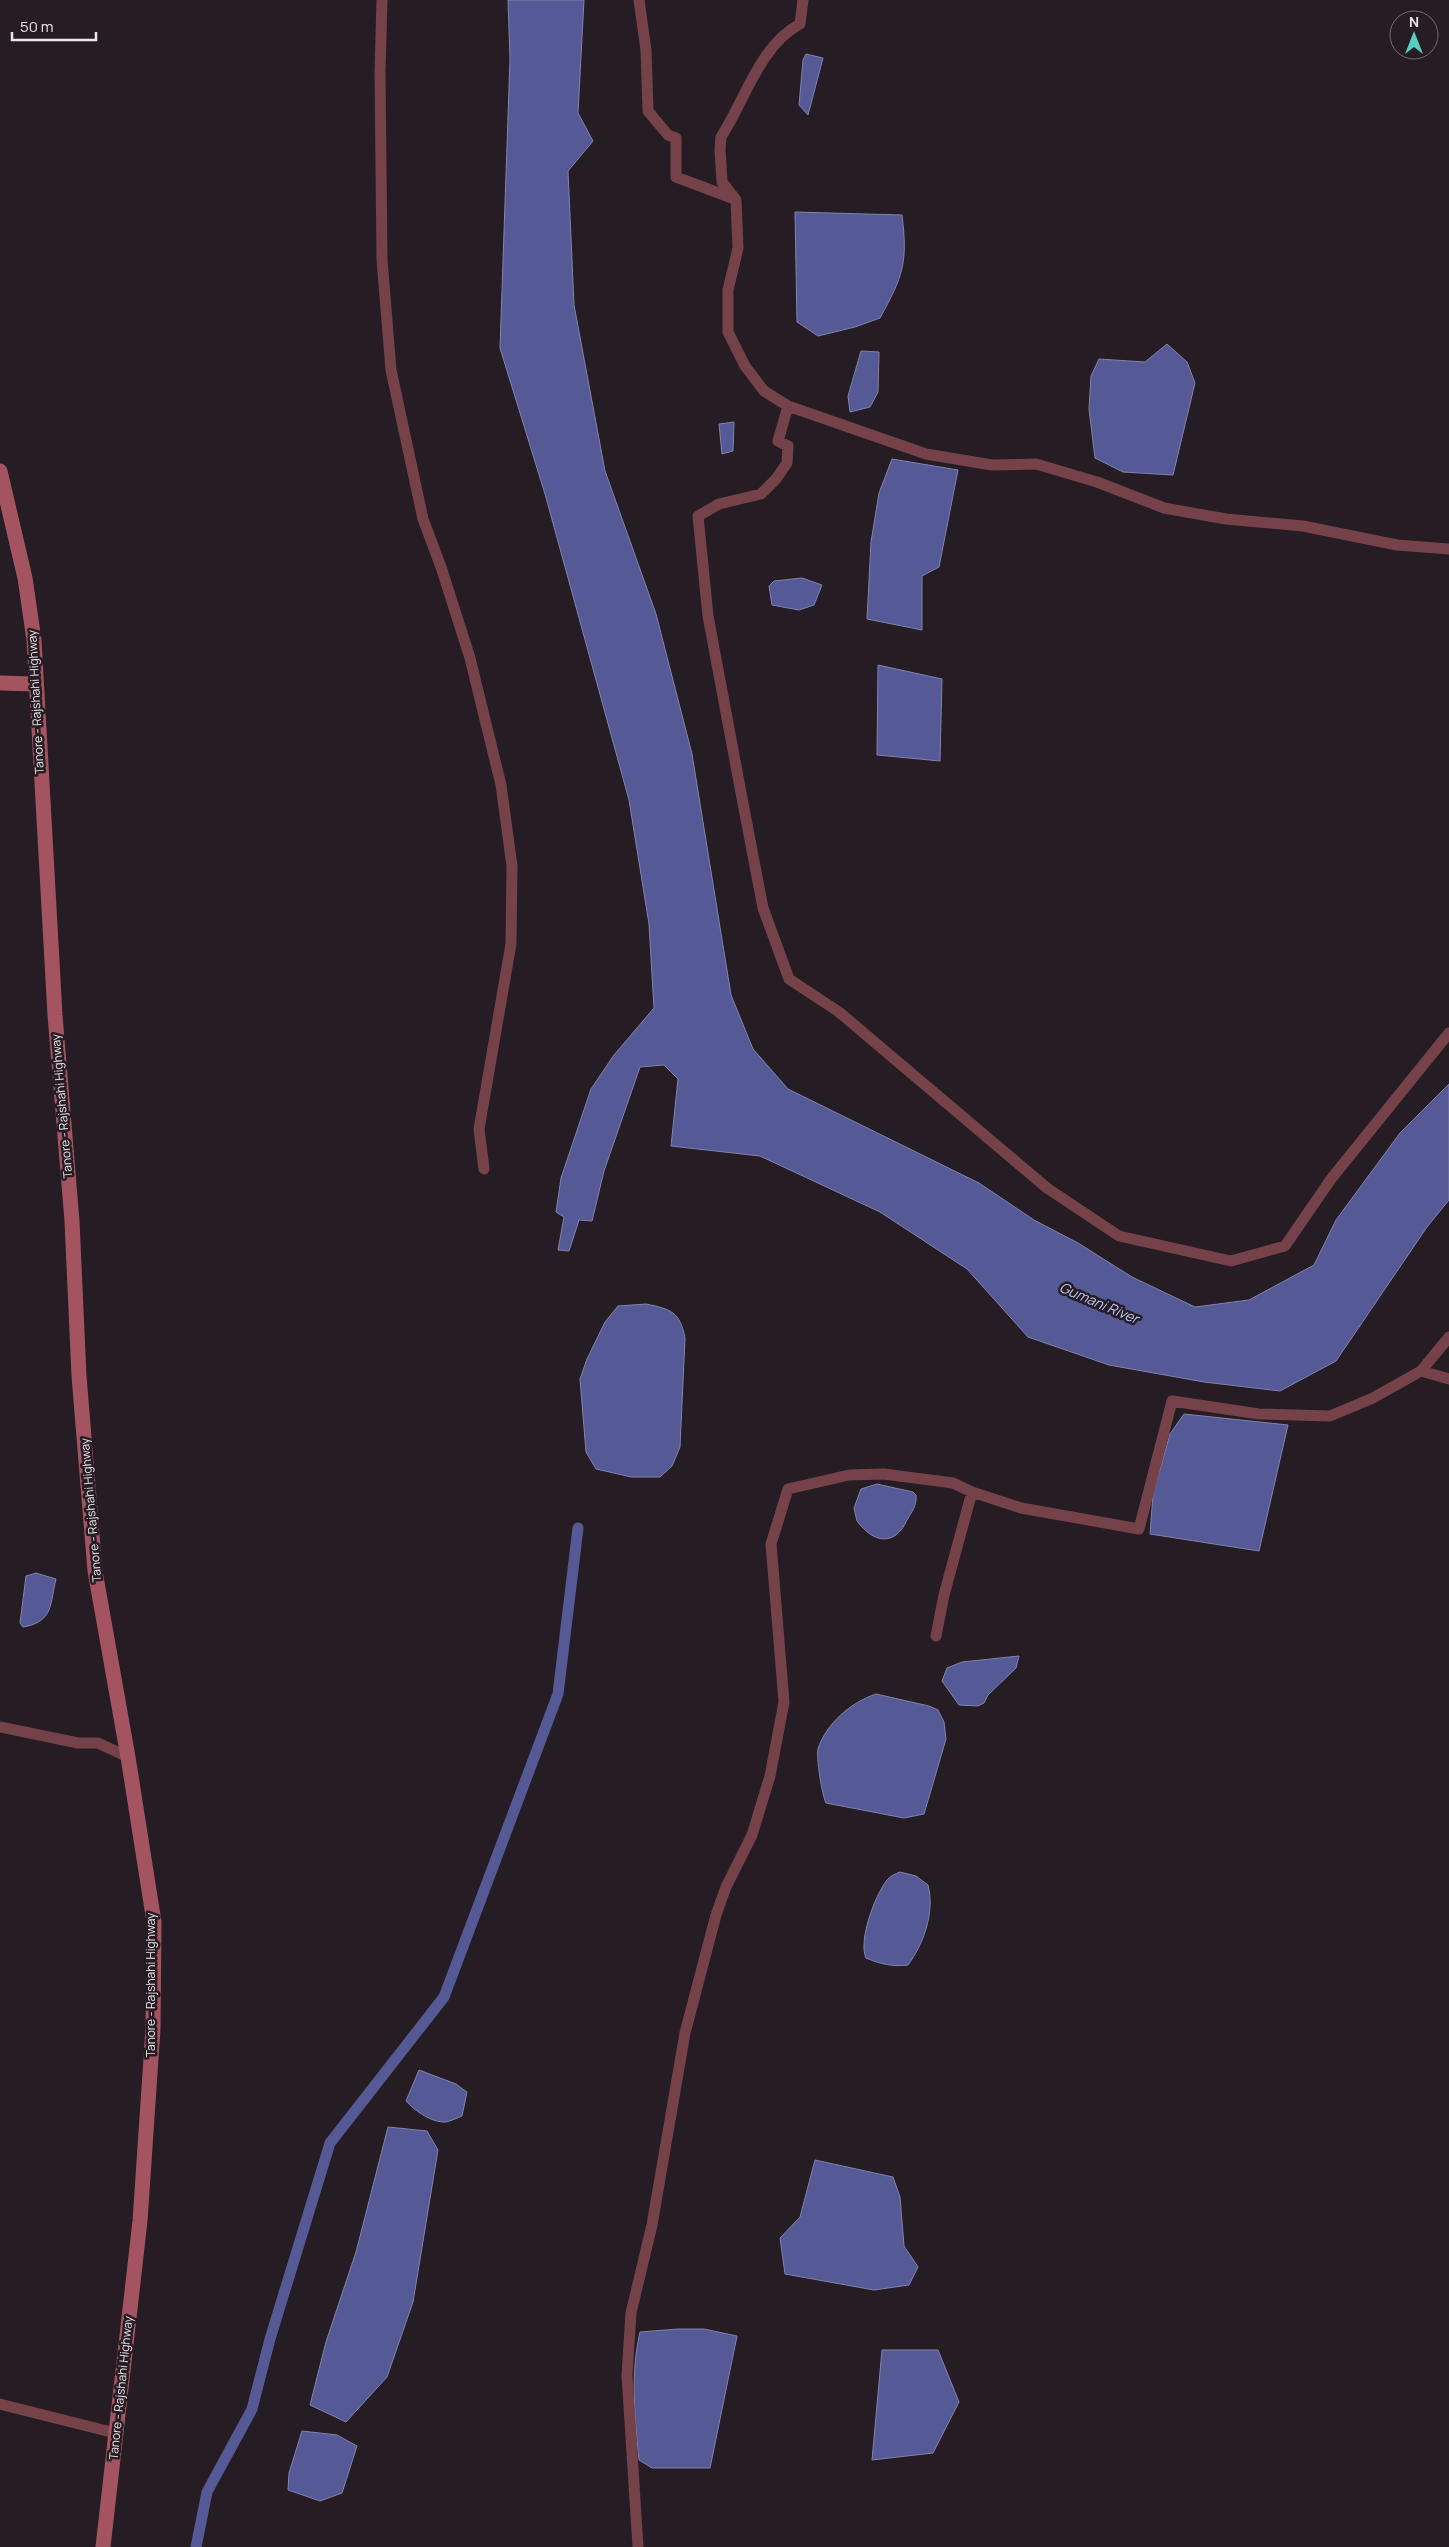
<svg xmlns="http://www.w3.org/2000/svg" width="1449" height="2547" font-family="Manrope,sans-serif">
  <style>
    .water { fill: #555995; stroke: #8283ae }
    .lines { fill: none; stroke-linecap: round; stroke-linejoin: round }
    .canal { stroke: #555995; stroke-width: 11 }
    .street { stroke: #754249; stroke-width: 11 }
    .secondary { stroke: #a45460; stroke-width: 15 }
    .labels { text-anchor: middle; stroke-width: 5; stroke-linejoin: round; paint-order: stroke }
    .street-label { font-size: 12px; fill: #ece5e9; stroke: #261c23 }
    .water-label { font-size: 14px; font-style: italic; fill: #c1c7fd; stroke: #261c23 }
  </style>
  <rect width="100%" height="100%" fill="#261c23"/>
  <path class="water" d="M508 0H584L578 113 593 141 568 171 574 305 605 471 656 614 692 754 731 995 753 1049 788 1089 979 1183 1034 1220 1078 1243 1132 1277 1195 1307 1249 1300 1314 1265 1336 1220 1400 1133 1449 1084V1200L1427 1227 1336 1361 1280 1391 1204 1382 1109 1365 1028 1337 967 1269 880 1212 760 1156 671 1146 678 1079 664 1065 640 1067 604 1171 592 1221 579 1220 569 1251 558 1250 564 1217 556 1212 561 1178 591 1089 614 1055 654 1008 649 924 629 800 545 494 500 348 510 59Z
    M806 54 823 58 808 115 799 105 803 60Z
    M795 212 902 215C908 263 903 276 880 318L855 327 818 336 797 322Z
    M1167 344 1187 362 1195 383 1173 475 1123 472 1095 458 1089 409 1091 376 1099 359 1145 362Z
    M861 351 879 352 878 392 870 407 850 412 848 396Z
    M734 422 733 451 722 454 719 424Z
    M892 459 958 470 939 567 922 576V630L867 619 871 542 879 493Z
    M802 578 822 585 814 605 799 610 772 605 769 586 774 581Z
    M878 665 942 679 940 761 877 755Z
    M646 1304C671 1309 680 1312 685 1338L680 1447 672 1466 660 1477H631L596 1469 586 1452 580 1379 587 1359 605 1322 618 1306Z
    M1184 1414 1288 1425 1259 1551 1150 1534 1153 1494 1170 1434Z
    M877 1484 913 1492 916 1495C917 1506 912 1511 907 1520 895 1547 873 1543 857 1521L854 1508 861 1489Z
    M36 1573 56 1579C50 1603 54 1622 23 1627L20 1623 26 1576Z
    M1019 1656 1016 1668 988 1695 984 1703 978 1706 959 1705 942 1681 947 1668 962 1662Z
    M876 1694 929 1706 938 1710 944 1722 946 1739 924 1814 904 1818 826 1803C822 1795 816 1757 818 1749 826 1724 851 1702 876 1694Z
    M900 1872 916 1876 928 1885C935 1912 924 1943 908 1965 893 1967 880 1964 866 1958 858 1941 875 1895 887 1880 890 1876 895 1874 900 1872Z
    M419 2070 456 2084 467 2092 462 2116C457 2118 451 2121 446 2122 432 2123 415 2111 406 2101Z
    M388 2127 427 2131 438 2150 413 2302 387 2377 346 2422 310 2405 326 2342 356 2252Z
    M815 2160 893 2177 900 2197 904 2246 918 2267 909 2285 874 2290 785 2274 780 2238 800 2217Z
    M678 2329H704L737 2336 710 2468H652L639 2460C635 2417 630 2375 640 2332Z
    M882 2350H938L959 2402 933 2453 872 2460Z
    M302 2431 337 2435 357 2446 342 2493 320 2501 288 2490 289 2473Z"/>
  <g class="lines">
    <path class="canal" d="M196 2547 207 2492 252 2409 270 2339 330 2143 444 1997 558 1694 578 1528"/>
    <path class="street" d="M382 0 380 72 382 260 391 370 423 519 441 567 470 658 501 785 512 866 511 944 479 1129 484 1169
      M639 0 646 50 648 111 668 135 676 138V177L732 198
      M803 0 800 24C760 45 745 100 721 137L720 149 722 182 736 200 738 248 728 290V332L745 366 764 391 788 406 926 454 992 465 1036 464 1097 482 1164 508 1226 519 1303 526 1397 545 1449 549
      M788 406 778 441 788 446 787 463 776 479 761 494 719 504 698 516 708 616 742 798 763 908 789 979 839 1012 1047 1188 1119 1236 1231 1261 1285 1246 1331 1179 1449 1033
      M1449 1337 1421 1371 1449 1379
      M936 1636 944 1595 972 1492
      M0 1727 78 1743H98L128 1757
      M0 2404 115 2433
      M638 2547 627 2375 631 2313 652 2225 685 2033 716 1915 726 1887 752 1835 770 1776 784 1702 771 1544 788 1489 849 1475 884 1474 953 1483 972 1492 1021 1508 1139 1529 1172 1401 1259 1414 1330 1416 1373 1398 1421 1371"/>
    <path class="secondary" d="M0 471 25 578 34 640 55 1015 72 1221 79 1376 95 1571 128 1757 154 1922 153 2029 140 2221 103 2547
      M0 683 35 684"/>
  </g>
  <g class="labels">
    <g class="street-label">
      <text transform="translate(36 702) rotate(-93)" y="4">Tanore - Rajshahi Highway</text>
      <text transform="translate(62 1106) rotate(-95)" y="4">Tanore - Rajshahi Highway</text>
      <text transform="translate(91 1510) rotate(-95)" y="4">Tanore - Rajshahi Highway</text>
      <text transform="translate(151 1985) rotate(-90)" y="4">Tanore - Rajshahi Highway</text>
      <text transform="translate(121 2388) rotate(-84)" y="4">Tanore - Rajshahi Highway</text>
    </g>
    <g class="water-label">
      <text transform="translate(1099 1303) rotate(23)" y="5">Gumani River</text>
    </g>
  </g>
  <g transform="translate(1414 35)"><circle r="24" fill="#261c23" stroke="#756c72"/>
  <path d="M0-4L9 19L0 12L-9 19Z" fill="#56cec4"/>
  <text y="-8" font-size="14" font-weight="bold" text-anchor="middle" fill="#ece5e9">N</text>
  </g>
  <path d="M12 32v8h84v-8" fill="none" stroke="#ece5e9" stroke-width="2.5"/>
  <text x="20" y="32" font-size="15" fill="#ece5e9" stroke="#261c23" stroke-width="4" paint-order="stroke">50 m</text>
</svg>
